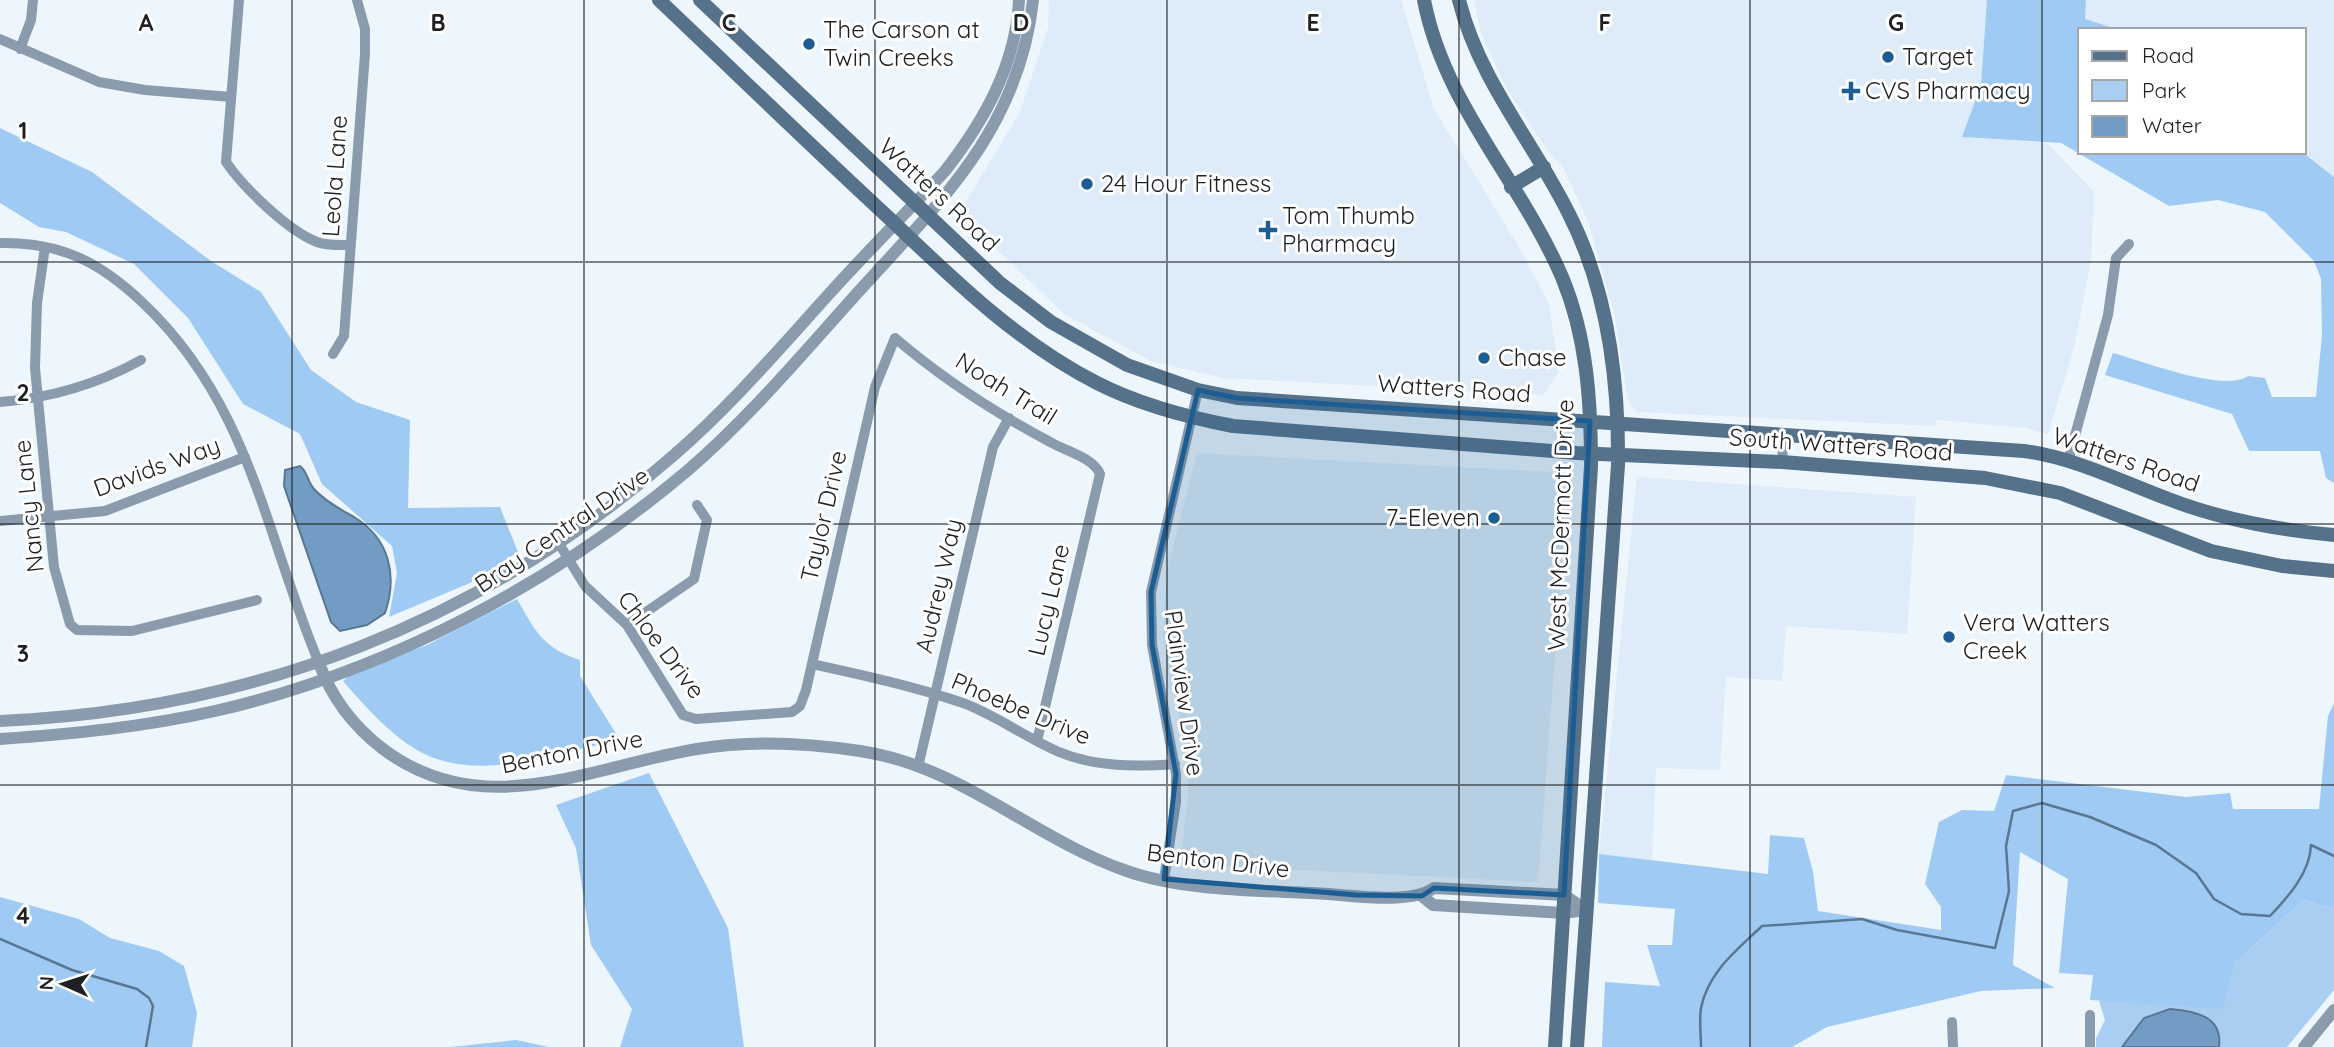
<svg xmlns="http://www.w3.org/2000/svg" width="2334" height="1047" font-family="Quicksand,sans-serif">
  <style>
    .built { fill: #deebf8 }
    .green { fill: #a9cef2 }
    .forest { fill: #9fcaf3 }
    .water { fill: #729cc3; stroke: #597793; stroke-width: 2 }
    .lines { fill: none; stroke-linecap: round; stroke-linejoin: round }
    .stream { stroke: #597793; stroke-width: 2.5 }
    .minor { stroke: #899bad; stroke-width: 10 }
    .tertiary { stroke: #899bad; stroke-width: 12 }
    .secondary { stroke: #56718a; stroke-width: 14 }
    .marked { fill: #1c5e93; fill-opacity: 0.2; stroke: #1c5e93; stroke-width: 5; stroke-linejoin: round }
    .grid { fill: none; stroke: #1e2023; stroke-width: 2; stroke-opacity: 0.55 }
    .poi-dot { fill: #1c5e93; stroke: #fff; stroke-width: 2.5 }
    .labels { text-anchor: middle; stroke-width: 6; stroke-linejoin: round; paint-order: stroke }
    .poi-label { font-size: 24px; fill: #1e2023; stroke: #fff; text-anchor: start }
    .street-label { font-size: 24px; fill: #1e2023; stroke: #fff }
    .grid-label { font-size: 23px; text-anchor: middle; font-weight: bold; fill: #1e2023; stroke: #fff; stroke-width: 6; stroke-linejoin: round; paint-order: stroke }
  </style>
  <rect width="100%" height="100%" fill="#eef6fd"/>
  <path class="built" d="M1049 0H1401L1434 109 1519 247 1549 304 1559 372 1543 395 1223 378 1151 361 1064 314 959 213 1020 112 1048 28Z
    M1474 0H1987L1981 85 1962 137 2047 143 2094 192 2091 261 2074 348 2048 434 2026 428 1936 420 1935 426 1637 412 1628 402 1615 317 1589 224 1564 169 1547 150 1505 86 1481 33Z
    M2086 0H2334V177L2302 152H2304V30H2120L2085 19Z
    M1197 453 1554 472 1567 498 1538 882 1180 864 1188 796V763L1163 636 1167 569Z
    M1637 477 1916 497 1907 634 1786 626 1782 681 1726 677 1720 770 1656 768 1652 861 1599 854Z"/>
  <path class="green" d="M2304 900 2334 909V990L2287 1047H2096V1038L2105 1020 2099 1001 2173 994 2222 1009 2235 963Z"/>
  <path class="forest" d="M1987 0H2086L2085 19 2120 30H2080V152H2302L2334 177V483L2326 478 2320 451H2249L2232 414 2105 375 2113 353C2142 361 2224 393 2248 376L2265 378 2272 397H2316L2322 335 2321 279 2314 261 2265 212 2218 200 2169 206 2061 143 1962 137 1981 85Z
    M0 128 92 172 211 261 261 292 311 370 356 402 410 420 408 508 500 507 518 552 470 583 389 617 397 573 392 546 322 484 300 434 243 404 188 318 134 264 66 232 39 227 0 203Z
    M517 599C535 631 543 648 580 660V676L620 740C558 752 477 785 417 750 388 733 365 706 343 681L351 674 427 645Z
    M2334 703V909L2304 900 2235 963 2223 1009 2090 1000 2093 975 2059 973 2068 879 2020 852 2013 965 2055 988 1981 991 1827 1027 1792 1047H1602L1605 982 1660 986 1647 945H1672L1675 909 1598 903 1599 854 1768 874 1770 835 1804 838 1813 872 1818 911 1941 930V907L1925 884 1939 822 1962 810 1994 811 2006 775 2186 797 2230 793 2233 809H2319L2328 716Z
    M649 773 728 928 744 1047H620L632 1009 591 945 576 848 556 805Z
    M0 897 79 919 110 938 159 951 184 966 197 1013 192 1047H0Z
    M516 1040 549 1047H450Z"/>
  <path class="water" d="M300 466C308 472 307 481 314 489 324 500 341 510 354 517 389 538 398 575 385 613L367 625 340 631 331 622 284 486 285 470Z
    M2170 1009C2195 1011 2223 1016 2219 1047H2122L2144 1018Z"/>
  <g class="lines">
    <path class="stream" d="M0 939 72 970 137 989 149 998 153 1006 146 1047
      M1701 1047C1701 1035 1699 1020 1701 1008 1708 972 1737 950 1762 926L1862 919 1897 930 1995 948 2009 891 2006 846 2013 811 2042 803 2090 817 2156 845 2196 873 2214 899 2241 914 2270 916C2288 897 2310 873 2311 845L2334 856"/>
    <path class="minor" d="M239 0 226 162C243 187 288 231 317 242 327 246 340 245 350 245
      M0 39 99 82 145 90 231 97
      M20 49 31 20 33 0
      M0 243C61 242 100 262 143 303 250 404 265 534 319 663
      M45 247 37 303 35 368 54 567 70 624 77 630 132 631 257 600
      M333 354 344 336 365 54V29L357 0
      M0 402C51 398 96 385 141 360
      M2068 461 2108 315 2116 258 2129 244
      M1782 462 1784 434
      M0 521 105 511 245 457
      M558 542 585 586 627 625 683 715 696 719 792 712 800 706 806 690 875 387 895 338C943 379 997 414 1052 443 1066 451 1094 458 1100 474L1037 741
      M627 625 694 579 707 520 697 505
      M812 664C862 675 913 686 963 703 996 715 1026 738 1059 752 1096 767 1136 767 1175 764
      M918 767 993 447 1009 418
      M1164 879 1176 802V774L1152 645 1151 592 1198 390
      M2090 1015V1047
      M1952 1022 1953 1047"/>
    <path class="tertiary" d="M319 663C332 699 353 726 383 749 483 824 588 767 697 749 750 740 807 743 860 751 961 766 1031 837 1124 870 1184 892 1264 890 1328 894 1357 896 1412 904 1434 888L1564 895 1586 910
      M0 721C254 710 482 622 674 455 734 403 786 341 839 283 874 245 910 209 945 171 984 121 1016 65 1019 0
      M0 739C72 734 144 727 215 711 386 672 553 584 687 471 750 417 805 351 860 290 942 200 1019 128 1033 0
      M1422 896 1433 905 1563 913 1586 910
      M2304 1047 2334 1010"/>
    <path class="secondary" d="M659 0C736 73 812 147 890 219 953 279 1018 343 1097 383 1140 405 1186 417 1233 426L1577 453 1782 462 1985 478 2060 493 2211 551 2282 566 2334 571
      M700 0 1000 283 1051 322 1127 365 1198 390 1237 398 2024 451C2076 458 2122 482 2171 500 2224 520 2278 530 2334 535
      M1424 0C1444 105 1521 181 1562 277 1587 337 1591 401 1591 466L1555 1047
      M1459 0C1479 80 1532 140 1568 212 1608 290 1619 379 1618 465L1577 1047
      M1511 187 1544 167"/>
  </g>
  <path class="marked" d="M1198 390 1237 398 1590 421 1564 895 1434 888 1422 896 1356 895 1164 879 1176 774 1152 645 1151 592Z"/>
  <path class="grid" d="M292 0V1047M584 0V1047M875 0V1047M1167 0V1047M1459 0V1047M1750 0V1047M2042 0V1047M0 262H2334M0 524H2334M0 785H2334"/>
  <g class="poi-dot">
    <circle cx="809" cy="44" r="7"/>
    <circle cx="1888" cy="57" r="7"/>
    <path d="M1847.5 80.5h7v7h7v7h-7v7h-7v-7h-7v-7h7z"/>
    <circle cx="1087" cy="184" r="7"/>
    <path d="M1264.5 219.5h7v7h7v7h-7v7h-7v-7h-7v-7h7z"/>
    <circle cx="1484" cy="358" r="7"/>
    <circle cx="1494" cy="518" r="7"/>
    <circle cx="1949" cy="637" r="7"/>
  </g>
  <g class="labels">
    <g class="poi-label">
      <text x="823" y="38">The Carson at<tspan x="823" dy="28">Twin Creeks</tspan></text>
      <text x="1902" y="65">Target</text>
      <text x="1865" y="99">CVS Pharmacy</text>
      <text x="1101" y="192">24 Hour Fitness</text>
      <text x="1282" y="224">Tom Thumb<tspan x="1282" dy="28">Pharmacy</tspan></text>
      <text x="1498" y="366">Chase</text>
      <text x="1480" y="526" text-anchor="end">7-Eleven</text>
      <text x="1963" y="631">Vera Watters<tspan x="1963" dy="28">Creek</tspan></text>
    </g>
    <g class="street-label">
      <text transform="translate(335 176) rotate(-86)" y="8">Leola Lane</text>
      <text transform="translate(939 195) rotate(43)" y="8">Watters Road</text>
      <text transform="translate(1006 389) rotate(32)" y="8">Noah Trail</text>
      <text transform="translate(1454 389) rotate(4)" y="8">Watters Road</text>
      <text transform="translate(1841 445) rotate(4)" y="8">South Watters Road</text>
      <text transform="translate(2126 460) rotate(19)" y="8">Watters Road</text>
      <text transform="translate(157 467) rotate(-20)" y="8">Davids Way</text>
      <text transform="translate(29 506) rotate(-96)" y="8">Nancy Lane</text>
      <text transform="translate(824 516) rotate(-77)" y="8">Taylor Drive</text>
      <text transform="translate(1561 525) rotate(-88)" y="8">West McDermott Drive</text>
      <text transform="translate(562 530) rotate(-34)" y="8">Bray Central Drive</text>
      <text transform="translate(939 586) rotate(-77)" y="8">Audrey Way</text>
      <text transform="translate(1049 600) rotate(-77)" y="8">Lucy Lane</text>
      <text transform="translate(661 645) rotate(53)" y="8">Chloe Drive</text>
      <text transform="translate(1184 693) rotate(82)" y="8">Plainview Drive</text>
      <text transform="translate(1021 709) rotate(23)" y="8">Phoebe Drive</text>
      <text transform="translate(572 752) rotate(-11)" y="8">Benton Drive</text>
      <text transform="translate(1218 861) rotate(7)" y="8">Benton Drive</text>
    </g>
  </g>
  <g class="grid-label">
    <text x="146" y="31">A</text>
    <text x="438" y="31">B</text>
    <text x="729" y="31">C</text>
    <text x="1021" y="31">D</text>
    <text x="1313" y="31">E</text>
    <text x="1605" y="31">F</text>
    <text x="1896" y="31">G</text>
    <text x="23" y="139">1</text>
    <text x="23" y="401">2</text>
    <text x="23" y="662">3</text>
    <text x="23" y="924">4</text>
  </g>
  <rect x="2078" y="28" width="228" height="126" fill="#ffffff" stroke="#a5a6a7" stroke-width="2"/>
  <rect x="2092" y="51" width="35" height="10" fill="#56718a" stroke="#a5a6a7" stroke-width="2"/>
  <text x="2142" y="63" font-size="21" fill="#1e2023">Road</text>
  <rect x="2092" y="80" width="35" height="21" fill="#a9cef2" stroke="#a5a6a7" stroke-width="2"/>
  <text x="2142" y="98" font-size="21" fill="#1e2023">Park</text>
  <rect x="2092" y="116" width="35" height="21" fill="#729cc3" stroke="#a5a6a7" stroke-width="2"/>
  <text x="2142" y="133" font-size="21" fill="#1e2023">Water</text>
  <g transform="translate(63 984) rotate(273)" stroke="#ffffff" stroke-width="5" paint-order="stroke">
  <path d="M0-5L12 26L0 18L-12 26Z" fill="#1e2023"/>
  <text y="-10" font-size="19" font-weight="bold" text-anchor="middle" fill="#1e2023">N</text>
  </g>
</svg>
